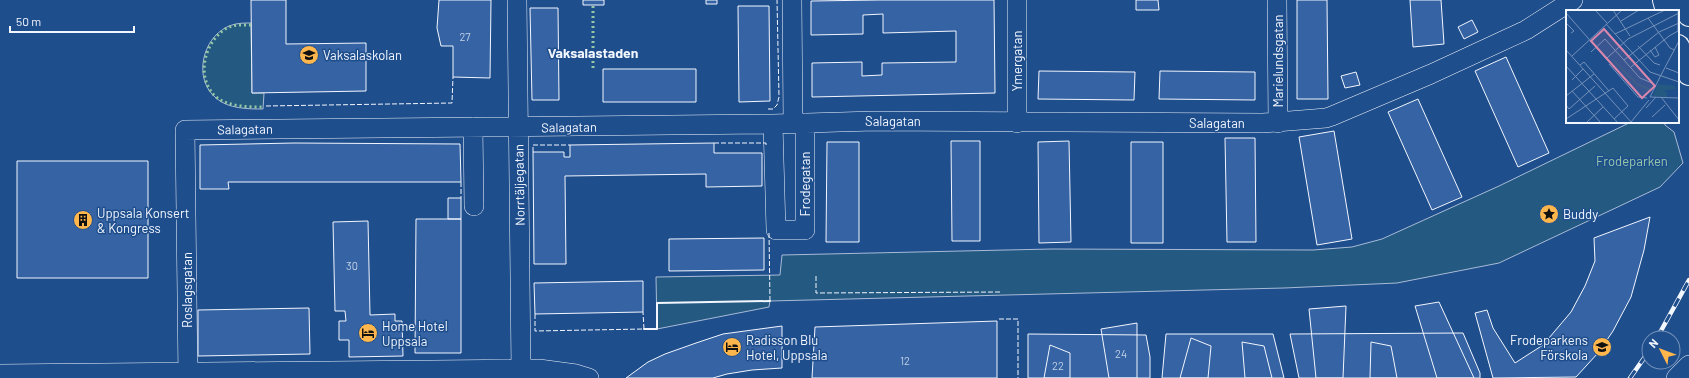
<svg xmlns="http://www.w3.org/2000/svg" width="1689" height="378" font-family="Barlow,sans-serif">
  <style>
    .green { fill: #245a82; stroke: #a8bbd7 }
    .building { fill: #3563a3; stroke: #f2f6ff }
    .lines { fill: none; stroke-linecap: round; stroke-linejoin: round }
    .minor-casing { stroke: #f2f6ff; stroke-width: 20 }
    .major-casing { stroke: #f2f6ff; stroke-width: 24 }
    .minor { stroke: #1f4e8c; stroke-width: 19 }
    .major { stroke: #1f4e8c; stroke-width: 22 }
    .rail-casing { stroke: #f2f6ff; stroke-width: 4.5 }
    .rail { stroke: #1f4e8c; stroke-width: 3; stroke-dasharray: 9; stroke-linecap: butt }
    .hedge { stroke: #97c8a6; stroke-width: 3; stroke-dasharray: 2 3; stroke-linecap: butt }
    .fence { stroke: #f2f6ff; stroke-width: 1; stroke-dasharray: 5 2; stroke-linecap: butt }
    .wall { stroke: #f2f6ff; stroke-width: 2 }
    .labels { text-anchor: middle; stroke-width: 3; stroke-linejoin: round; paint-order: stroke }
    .number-label { font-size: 11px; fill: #c3d1e8 }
    .poi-label { font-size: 13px; fill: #f2f6ff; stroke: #1f4e8c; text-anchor: start }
    .street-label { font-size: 13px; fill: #f2f6ff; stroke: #1f4e8c }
    .park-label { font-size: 13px; fill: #97c8a6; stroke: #1f4e8c }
    .neighbourhood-label { font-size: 14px; font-weight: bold; fill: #f2f6ff; stroke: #1f4e8c }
    .inset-road { fill: none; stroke: #7391ba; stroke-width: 1 }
    .view { fill: #da87ad; fill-opacity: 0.15; stroke: #da87ad; stroke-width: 2 }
    .inset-edge { fill: none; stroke: #f2f6ff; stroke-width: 2 }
  </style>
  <rect width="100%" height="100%" fill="#1f4e8c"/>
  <path class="green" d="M251 23 252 93H264L263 109C249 109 228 109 216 98 193 79 202 39 227 27 235 23 243 23 251 23Z
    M1631 122H1664L1665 125 1674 132 1683 163 1660 187 1499 263 1397 283 1284 288 770 301 769 307 657 329 656 277 780 275 782 255 1052 249 1313 250 1352 247 1382 239 1499 186Z"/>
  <path class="building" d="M251 0H286V44L366 43V91L252 93Z
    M439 0H491L490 78 453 77V46H441L437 28Z
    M583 0H604V5H583Z
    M706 0H717V4H706Z
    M879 0H994L995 93 812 97V63L862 62V76L882 75V63L956 62V31L883 33V14L863 15V34L811 35V1Z
    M1136 0H1158L1159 10H1136Z
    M1297 0H1327L1328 99H1297Z
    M1410 0H1441L1444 44 1413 47Z
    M738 6H769L770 101 739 102Z
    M530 8H558L559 100H532Z
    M1472 20 1478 32 1464 39 1458 27Z
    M1506 57 1549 153 1518 167 1475 71Z
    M603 69H696V102H603Z
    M1039 71 1135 72 1134 100 1038 99Z
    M1160 71 1255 72V100L1159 99Z
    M1356 72 1360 85 1345 88 1341 76Z
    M1418 99 1462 197 1432 210 1388 112Z
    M1334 131 1352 239 1317 245 1299 137Z
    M1225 138H1255L1256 242H1227Z
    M951 141H980V241H952Z
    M1069 141 1071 242 1039 243 1038 142Z
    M827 142H859V242H826Z
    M1131 142H1163V243H1131Z
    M294 143 460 144 461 182H228L229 189H200V145Z
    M714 143V153H762V186L706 187V174L565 176 566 264H534L533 152H564V157H570V145Z
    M17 161H148V278H17Z
    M448 198H461V219H448Z
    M1650 217 1644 250 1631 297 1613 331 1598 353 1576 377 1493 378 1475 313 1487 310 1493 328 1515 363 1543 345 1571 312 1585 286 1595 261 1594 238Z
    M416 219H461V353H415Z
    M368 221 370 315 395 314V321H402L403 356 349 357V340H339V321H346L345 311H335L333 222Z
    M764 238V270L669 271V239Z
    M643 281V312L535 314 534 283Z
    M1439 302 1474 378H1437L1415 306Z
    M1346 306 1343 378H1316L1309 309Z
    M309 308 310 354 198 356V310Z
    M997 321V378H812L815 327Z
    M1137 323V378H1109L1101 329Z
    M782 326V368L752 370 727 374 713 378H626L648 362 665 354 696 343 723 334Z
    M1463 333 1480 373V378H1299L1290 334Z
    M1028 334 1146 335 1150 357V378H1028Z
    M1166 334H1273L1284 378H1162Z
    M1191 338 1211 346 1208 378H1180Z
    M1242 342 1264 346 1272 378H1245Z
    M1371 342 1391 346 1397 378H1370Z
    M1050 345 1070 353V378H1044Z"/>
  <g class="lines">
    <g class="minor-casing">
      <path id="minor" d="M517 0 521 370
        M792 0 793 123
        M1277 0 1278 123
        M1017 123V0
        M773 124 776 230H805V123
        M473 127 474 206
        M0 374 539 369 576 374 589 378
        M188 378 185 130 773 124 874 121 1263 123 1326 118 1332 116 1431 74 1526 30 1573 0
        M1676 378 1689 365"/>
    </g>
    <g class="major-casing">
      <path id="major" d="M1664 0 1667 11
        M1682 0 1689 15
        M1678 46 1689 74"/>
    </g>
    <use href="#minor" class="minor"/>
    <use href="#major" class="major"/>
    <g class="rail-casing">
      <path id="rail" d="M1657 338 1689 280
        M1630 378 1649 351"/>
    </g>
    <use href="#rail" class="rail"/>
    <path class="hedge" d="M251 25C243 25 235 24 227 28 204 41 195 78 216 97 229 107 248 107 264 107
      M593 68V5"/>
    <path class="fence" d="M266 106 452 103 453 77
      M768 109H773L777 105 779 97 777 0
      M714 143H766V145
      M533 152V145H570
      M461 182V198
      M769 233 770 301
      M816 276V293L1001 292
      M535 314V331L644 329 643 312
      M999 319H1018V378"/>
    <path class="wall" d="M644 329H657V303L770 301"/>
  </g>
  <defs>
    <g id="school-disc" transform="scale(1)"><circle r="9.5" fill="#ffb74d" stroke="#1f4e8c"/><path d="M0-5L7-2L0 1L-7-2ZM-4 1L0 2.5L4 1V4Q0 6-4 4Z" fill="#111"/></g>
    <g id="sight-disc" transform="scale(1)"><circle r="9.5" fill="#ffb74d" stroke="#1f4e8c"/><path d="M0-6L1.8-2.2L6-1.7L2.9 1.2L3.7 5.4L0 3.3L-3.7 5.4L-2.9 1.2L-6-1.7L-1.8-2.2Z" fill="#111"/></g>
    <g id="building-disc" transform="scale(1)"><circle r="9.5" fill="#ffb74d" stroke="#1f4e8c"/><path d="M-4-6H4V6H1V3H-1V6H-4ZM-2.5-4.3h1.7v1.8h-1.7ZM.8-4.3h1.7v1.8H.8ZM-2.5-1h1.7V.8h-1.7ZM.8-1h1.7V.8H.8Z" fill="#111"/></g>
    <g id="hotel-disc" transform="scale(1)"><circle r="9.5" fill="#ffb74d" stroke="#1f4e8c"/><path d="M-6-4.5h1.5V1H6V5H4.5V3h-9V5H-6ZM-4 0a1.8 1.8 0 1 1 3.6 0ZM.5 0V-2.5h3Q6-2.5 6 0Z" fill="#111"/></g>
  </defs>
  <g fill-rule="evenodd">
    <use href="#school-disc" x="309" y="55"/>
    <use href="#sight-disc" x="1549" y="214"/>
    <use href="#building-disc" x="83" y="220"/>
    <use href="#hotel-disc" x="368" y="333"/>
    <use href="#hotel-disc" x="732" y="347"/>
    <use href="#school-disc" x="1602" y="347"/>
  </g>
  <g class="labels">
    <g class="number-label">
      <text x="465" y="41">27</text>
      <text x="352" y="270">30</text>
      <text x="1121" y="358">24</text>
      <text x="905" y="365">12</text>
      <text x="1058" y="370">22</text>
    </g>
    <g class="poi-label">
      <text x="323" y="60">Vaksalaskolan</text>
      <text x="97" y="218">Uppsala Konsert<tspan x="97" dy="15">&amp; Kongress</tspan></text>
      <text x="1563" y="219">Buddy</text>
      <text x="382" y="331">Home Hotel<tspan x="382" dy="15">Uppsala</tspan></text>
      <text x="746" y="345">Radisson Blu<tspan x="746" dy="15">Hotel, Uppsala</tspan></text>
      <text x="1588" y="345" text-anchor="end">Frodeparkens<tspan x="1588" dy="15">Förskola</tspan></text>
    </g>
    <g class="street-label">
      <text transform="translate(1017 61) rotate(-90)" y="5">Ymergatan</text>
      <text transform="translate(1278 61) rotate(-90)" y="5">Marielundsgatan</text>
      <text x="893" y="126">Salagatan</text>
      <text x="1217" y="128">Salagatan</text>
      <text transform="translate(569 127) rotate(-1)" y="5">Salagatan</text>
      <text transform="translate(245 129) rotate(-1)" y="5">Salagatan</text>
      <text transform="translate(805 184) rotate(-90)" y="5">Frodegatan</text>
      <text transform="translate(519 185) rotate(-91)" y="5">Norrtäljegatan</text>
      <text transform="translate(187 290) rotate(-90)" y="5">Roslagsgatan</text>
    </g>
    <g class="park-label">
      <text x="1632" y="166">Frodeparken</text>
    </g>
    <g class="neighbourhood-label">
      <text x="593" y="58">Vaksalastaden</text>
    </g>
  </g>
  <g transform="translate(1566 10)">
    <rect width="113" height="113" fill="#1f4e8c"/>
    <path d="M48 50 71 73 85 79 84 81 71 75 47 51ZM92 74 109 76 110 79 96 81 101 82V87L87 86Z" fill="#245a82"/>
    <path class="inset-road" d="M29 0 41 13M47 0 64 26M0 3 43 52M82 8 104 38 109 40M55 11 73 0M0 13 8 21 5 23M40 14 84 62 113 72M49 24 99 0M72 36 88 53 94 55M0 40 66 113M84 40 89 47 93 45 89 37M25 42 39 29 74 68 86 73M6 46 56 0M41 48 62 29 113 3M58 50 93 22 113 13M43 54 72 87 81 88M14 55 18 52 43 81M0 56 52 113M65 57 103 26 112 21V0M100 58 113 63M95 65 113 31M6 70 17 59M6 81 35 113M0 86 28 64M84 87 113 88M84 87 95 65M95 87 113 110M0 95 3 99 29 76M80 98 90 87M86 107 99 95M0 109 47 78 62 96 48 109M65 112 83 90M20 113 37 97"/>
    <path class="view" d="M38 19 89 76 76 88 25 31Z"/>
    <rect width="113" height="113" class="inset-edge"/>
  </g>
  <g transform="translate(1661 350) rotate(312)"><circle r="19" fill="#1f4e8c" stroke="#7391ba"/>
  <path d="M0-3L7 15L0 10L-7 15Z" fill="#ffb74d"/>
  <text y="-6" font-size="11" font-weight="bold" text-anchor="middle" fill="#f2f6ff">N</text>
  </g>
  <path d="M10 26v6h124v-6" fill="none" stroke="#f2f6ff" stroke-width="2"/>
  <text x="16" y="26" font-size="12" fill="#f2f6ff" stroke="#1f4e8c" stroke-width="3" paint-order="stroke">50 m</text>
</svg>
